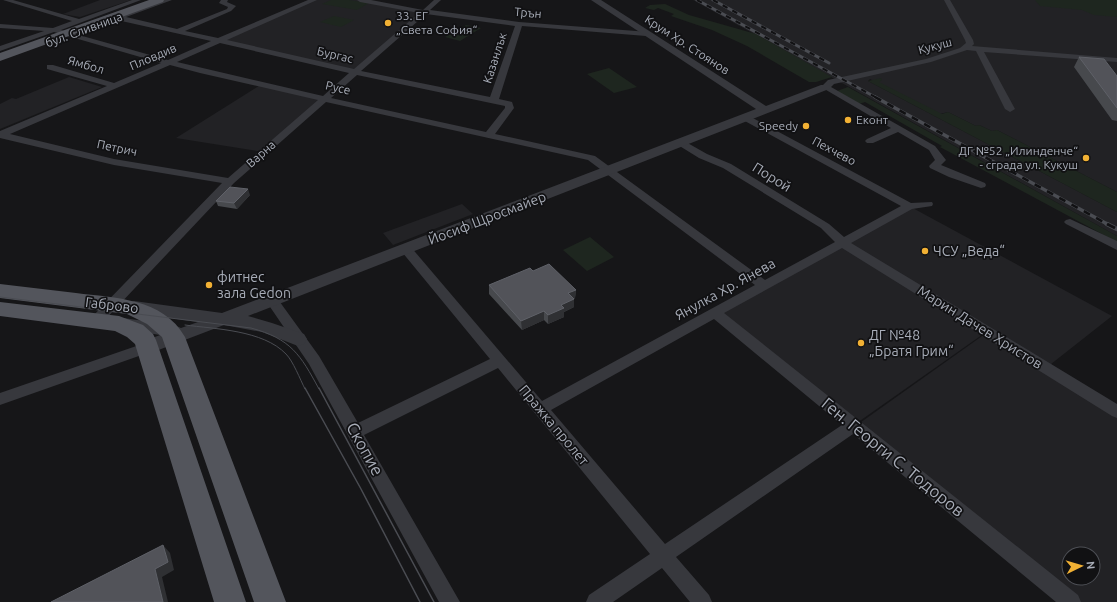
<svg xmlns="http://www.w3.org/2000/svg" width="1117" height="602" font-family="Ubuntu,sans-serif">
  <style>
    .built { fill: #222225; fill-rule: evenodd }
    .green { fill: #1e261f }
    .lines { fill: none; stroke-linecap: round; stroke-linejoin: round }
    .minor { fill: #37383d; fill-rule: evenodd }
    .tertiary { fill: #37383d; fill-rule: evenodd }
    .primary { fill: #53555c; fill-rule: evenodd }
    .tram-far1 { stroke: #4a4c52; stroke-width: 1 }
    .tram { stroke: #4a4c52; stroke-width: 1.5 }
    .rail-far2-casing { stroke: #4a4c52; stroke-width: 3 }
    .rail-far1-casing { stroke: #4a4c52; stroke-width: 3.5 }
    .rail-casing { stroke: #4a4c52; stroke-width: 4.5 }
    .rail-far2 { stroke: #111113; stroke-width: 2; stroke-dasharray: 5.5; stroke-linecap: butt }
    .rail-far1 { stroke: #111113; stroke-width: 2.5; stroke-dasharray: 7; stroke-linecap: butt }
    .rail { stroke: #111113; stroke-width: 3; stroke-dasharray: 9; stroke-linecap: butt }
    .wall { fill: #47494d }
    .shaded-wall { fill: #2f3033 }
    .building { fill: #525359; stroke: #5f6168 }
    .poi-dot { fill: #f2b134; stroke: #111113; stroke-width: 1.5 }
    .labels { text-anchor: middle; stroke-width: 3.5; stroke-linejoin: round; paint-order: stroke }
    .far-street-label { font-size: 12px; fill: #a8adb8; stroke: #111113 }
    .far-poi-label { font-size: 12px; fill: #a8adb8; stroke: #111113; text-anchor: start }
    .street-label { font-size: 14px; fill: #a8adb8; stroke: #111113 }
    .poi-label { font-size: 14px; fill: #a8adb8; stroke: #111113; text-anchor: start }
    .near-street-label { font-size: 17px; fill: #a8adb8; stroke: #111113 }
  </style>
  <rect width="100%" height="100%" fill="#161618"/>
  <path class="built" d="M100 0H131L80 17 63 14Z
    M314 0H360L424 11 355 72 220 41Z
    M693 0H1117V192L997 130 992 131 979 125 976 126 948 112 940 114 870 79 868 81 1117 212V236Z
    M69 77 102 87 0 129V104L12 98 16 99Z
    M262 84 324 99 264 152 176 138Z
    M462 204 473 214 393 245 383 233Z
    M909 206 1112 316 1046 368 986 332 854 425 715 313Z
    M985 334 1117 415V602H1078L857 425ZM1069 554H1093V578H1069Z"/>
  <path class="green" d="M331 0H349L369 3 357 10 322 4Z
    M1035 0H1117V17L1094 15 1082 10 1040 6Z
    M665 4 689 15 756 34 832 77 816 82H809L747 46 712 30 671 16 674 14 658 8 654 10 645 8 650 5Z
    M334 16 354 20 341 27 320 22Z
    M466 25 481 28 460 41 445 37Z
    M609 68 637 87 614 93 587 74Z
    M881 78 882 80 879 82 942 114 948 112 976 126 979 125 992 131 997 130 1117 192V212L868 81Z
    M848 87 1117 236V242L940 147 942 146 865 102 859 104 837 91Z
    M590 237 614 257 587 271 563 250Z"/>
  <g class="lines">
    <path class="minor" d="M3 0H13L79 19 132 0H141L61 30 168 60 211 41 117 20V15L162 0H172L126 17 177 29 227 9 228 7 219 3 221 0H228L227 2 236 6 231 11 185 31 218 38 308 0H317L227 40 354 69 419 13 360 2 357 0H371L423 10 434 0H441L430 10 519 22 649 32V36H646L522 26 499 99 512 102 514 108 495 134 595 156 765 280 835 242 821 228 723 168 699 158 678 145 676 143 678 141H684L707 154 731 164 829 224 844 237 901 206 743 120 741 118 743 116H749L911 203 932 202 933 204 932 206 912 209 851 243 1117 404V418L1112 416 842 248 724 313 1078 595 1081 602H1056L853 434 676 557 709 595 712 602H690L662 568 613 602H586L589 595 650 554 498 368 364 435 460 602H439L309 364 266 301 267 298 272 297 277 298 319 356 358 423 490 359 402 252 400 249 402 246H410L542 401 755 285 588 160 326 102 234 183 101 324 96 326 91 324 89 321 91 318 222 183 114 165 0 138V131L107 86 47 69V65H53L114 83 161 63 54 32 0 51V46L44 31 0 28V24L53 28 72 21ZM426 14 515 26 490 97 361 71ZM220 43 349 73 323 96 177 62ZM170 65 200 73 318 100 228 178 114 159 10 134ZM357 75 505 106V108L486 132 331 98ZM714 319 842 425 665 544 551 410Z
      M944 0H950L973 40 974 44 972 46 1117 58V62L984 52 1015 109 1010 112 1005 109 976 51 967 50 931 62 834 84 831 87 935 146 946 160 941 165 985 183 986 185 985 187 981 188 949 177 930 168 929 166 935 160 929 150 898 132 873 143H867L865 141 867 139 891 128 821 87 828 80 926 59 960 48 966 43 965 40Z
      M1070 219 1117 241V250L1066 224 1064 222 1066 220Z
      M148 342 153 343 155 347 153 351 0 405V393Z"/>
    <path class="tertiary" d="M591 0H601L766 106 821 85H829L831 87 829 89 248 316 272 323 304 334 307 339 304 344 298 346 262 332 224 325 148 354 142 352 139 347 142 342 160 335 117 328 114 324 117 320 123 318 174 325 181 328 198 322 134 313 128 311 125 307 128 303 134 301 222 313 756 109Z"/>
    <path class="primary" d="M149 0H164L163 2 0 61V53Z
      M0 284C25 287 51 290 76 293 115 298 163 298 185 337L286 602H254L162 337 147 324 127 314 0 298Z
      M0 302 119 316 143 325 153 334 156 340 246 602H214L135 344 127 337 115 331 0 316Z"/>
    <path class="tram-far1" d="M0 297 251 328C291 339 300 354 319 389
      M185 325C215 329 263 330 286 354 293 361 300 379 305 389"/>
    <path class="tram" d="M305 388 361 489 420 602
      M319 388 434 602"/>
    <g class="rail-far2-casing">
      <path id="rail-far2" d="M697 0 877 98
        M713 0 829 63"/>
    </g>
    <g class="rail-far1-casing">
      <path id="rail-far1" d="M875 97 1109 225"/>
    </g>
    <g class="rail-casing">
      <path id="rail" d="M1107 224 1117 229"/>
    </g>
    <use href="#rail-far2" class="rail-far2"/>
    <use href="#rail-far1" class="rail-far1"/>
    <use href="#rail" class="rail"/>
  </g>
  <path class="wall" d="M1079 57 1117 76V121L1112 120 1074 67Z
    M250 195 237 209 218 206 216 201Z
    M533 271 576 290 575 298 574 299V307L564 312V317L548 324 544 320 522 330 489 294V285Z"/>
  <path class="shaded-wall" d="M248 189 250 195 237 209 234 203Z
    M576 290 575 298 574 299V307L564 312V317L548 324V315L568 293Z
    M544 311V320L522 330 521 321Z
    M163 545 170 553 174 570 162 577 168 602H163L155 569Z"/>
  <path class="building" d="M1079 57 1104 59 1117 76V108Z
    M230 187 248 189 234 203 216 201Z
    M549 264 576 290 568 293 574 299 561 305 564 308 548 315 544 311 521 321 489 285 530 268 533 271Z
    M163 545 168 562 155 569 163 602H51Z"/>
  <g class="poi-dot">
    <circle cx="388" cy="23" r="4"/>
    <circle cx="848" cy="120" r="4"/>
    <circle cx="806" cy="126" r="4"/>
    <circle cx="1086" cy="158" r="4"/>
    <circle cx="925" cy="251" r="4"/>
    <circle cx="209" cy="285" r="4"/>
    <circle cx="861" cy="343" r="4"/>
  </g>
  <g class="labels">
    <g class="far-street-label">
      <text transform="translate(528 13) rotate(5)" y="4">Трън</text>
      <text transform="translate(84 30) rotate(-20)" y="4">бул. Сливница</text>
      <text transform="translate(687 45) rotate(33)" y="4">Крум Хр. Стоянов</text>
      <text transform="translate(935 46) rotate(-15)" y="4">Кукуш</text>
      <text transform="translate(335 55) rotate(13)" y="4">Бургас</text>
      <text transform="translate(153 57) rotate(-23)" y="4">Пловдив</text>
      <text transform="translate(495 58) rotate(-72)" y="4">Казанлък</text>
      <text transform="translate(86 65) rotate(16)" y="4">Ямбол</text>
      <text transform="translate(338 88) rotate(13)" y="4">Русе</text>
      <text transform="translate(117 148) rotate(12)" y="4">Петрич</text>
      <text transform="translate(834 151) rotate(28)" y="4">Пехчево</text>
      <text transform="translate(261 154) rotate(-41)" y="4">Варна</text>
    </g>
    <g class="far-poi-label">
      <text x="396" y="20">33. ЕГ<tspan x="396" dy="14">„Света София“</tspan></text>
      <text x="856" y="124">Еконт</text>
      <text x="798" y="130" text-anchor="end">Speedy</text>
      <text x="1078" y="155" text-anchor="end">ДГ №52 „Илинденче“<tspan x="1078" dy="14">- сграда ул. Кукуш</tspan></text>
    </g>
    <g class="street-label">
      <text transform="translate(772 177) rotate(32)" y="5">Порой</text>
      <text transform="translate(487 218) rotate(-21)" y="5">Йосиф Щросмайер</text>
      <text transform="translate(725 289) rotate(-29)" y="5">Янулка Хр. Янева</text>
      <text transform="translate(112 305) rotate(7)" y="5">Габрово</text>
      <text transform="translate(980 327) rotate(32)" y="5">Марин Дачев Христов</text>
      <text transform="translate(554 425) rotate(50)" y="5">Пражка пролет</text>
    </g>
    <g class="poi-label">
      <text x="933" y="256">ЧСУ „Веда“</text>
      <text x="217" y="282">фитнес<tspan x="217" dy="16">зала Gedon</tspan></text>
      <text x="869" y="340">ДГ №48<tspan x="869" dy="16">„Братя Грим“</tspan></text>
    </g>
    <g class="near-street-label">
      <text transform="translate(365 449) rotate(61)" y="6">Скопие</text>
      <text transform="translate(893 457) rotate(39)" y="6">Ген. Георги С. Тодоров</text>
    </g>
  </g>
  <g transform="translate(1081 566) rotate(85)"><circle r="19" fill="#111113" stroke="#4d4f55"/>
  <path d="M0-3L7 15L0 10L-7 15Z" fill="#f2b134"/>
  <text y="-6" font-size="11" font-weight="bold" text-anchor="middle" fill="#a8adb8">N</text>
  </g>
</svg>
